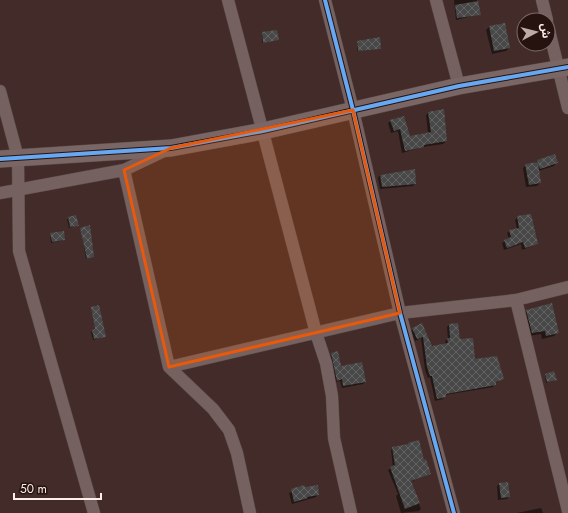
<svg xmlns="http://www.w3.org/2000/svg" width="568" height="513" font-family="Jost,'Noto Sans Arabic',sans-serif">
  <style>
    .shadow { fill: #0007 }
    .building { fill: url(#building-cross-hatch) }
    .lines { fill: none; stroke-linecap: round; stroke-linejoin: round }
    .street-casing { stroke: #594846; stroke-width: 13 }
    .secondary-casing { stroke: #594846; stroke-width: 18 }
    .street { stroke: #75615f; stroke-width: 12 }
    .secondary { stroke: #796665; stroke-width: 17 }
    .cycleway-casing { stroke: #261310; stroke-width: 6 }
    .cycleway { stroke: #66a8f1; stroke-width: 4 }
    .marked { fill: #e8590c; fill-opacity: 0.2; stroke: #e8590c; stroke-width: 3; stroke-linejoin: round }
  </style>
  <defs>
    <pattern id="building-cross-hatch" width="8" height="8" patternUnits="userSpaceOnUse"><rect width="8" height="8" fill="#484848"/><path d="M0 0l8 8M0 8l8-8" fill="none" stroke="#636363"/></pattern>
  </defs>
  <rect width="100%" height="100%" fill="#422b28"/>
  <path class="shadow" d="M454 0H477L479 14 456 20Z
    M504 24 509 48 506 51 492 54 486 30 489 27Z
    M262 33 278 39 262 43Z
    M357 42 380 49 357 51Z
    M428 113 446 141 443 144 422 147 402 153 398 131 391 133 388 123 391 121 409 137 428 133 426 115Z
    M538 161 557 163 554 166 538 171 540 183 537 186 526 187 523 168 526 165 535 163Z
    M414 170 415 184 413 186 380 189 378 178 380 175Z
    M76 216 77 225 69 228 67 219Z
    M518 217 537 244 522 250 521 244 504 250 502 243 509 239 507 233 510 231 517 229 515 220Z
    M81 229 93 257 91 258 86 259Z
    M50 234 64 240 51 243Z
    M92 308 105 336 93 340 91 332 95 330Z
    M527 311 558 332 554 336 542 339 541 334 528 336 523 315Z
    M421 325 431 347 446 344 445 341 448 339 447 327 449 325 474 360 503 379 495 383 493 387 445 395 443 399 435 401 430 377 428 378 425 370 421 338 415 341 410 331Z
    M337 353 340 367 365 382 363 384 342 388 340 381 335 382 329 356Z
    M545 375 556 379 546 383Z
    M393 448 430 474 410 482 421 509 419 511 401 513 396 496 398 494 388 470 393 467 391 450Z
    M499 484 509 497 507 499 498 500 497 486Z
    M303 487 318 494 316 497 292 504 289 493Z
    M541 508 543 513H517Z"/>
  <path class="building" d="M478 1 481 15 457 18 455 5Z
    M505 23 510 48 494 51 489 26Z
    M277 30 279 40 263 43 262 32Z
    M380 37 381 49 358 51 357 41Z
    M444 109 447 141 424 145V147L405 151 400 129 394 131 390 120 404 116 410 136 431 132 428 112Z
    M555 154 558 163 540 169 537 160Z
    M538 162 541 183 529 185 525 164Z
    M415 169 416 184 382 187 380 175Z
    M531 214 538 244 525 248 523 242 507 248 504 240 511 237 509 230 519 228 517 216Z
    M76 215 79 226 70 227 68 217Z
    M90 225 94 257 87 259 80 228Z
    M64 231 65 240 52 242 50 233Z
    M552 303 559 333 546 336 545 331 532 333 526 310Z
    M99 305 106 337 94 339 92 330 95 329 91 307Z
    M422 323 432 346 448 343 447 338H450L449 324 458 323 460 339 473 338 475 359 497 356 504 379 496 382V385L446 394V397L437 399 432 376H430L427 367 423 337 417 339 412 328Z
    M338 351 341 366 362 362 366 382 343 386 342 379 337 381 331 353Z
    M554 371 557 380 547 382 545 374Z
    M419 440 424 460 426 459 431 474 411 481 420 503 405 509 390 467 395 465 392 447 408 444V443Z
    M508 482 510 497 501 498 499 483Z
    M304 485 305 487 318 485 319 495 307 497 308 498 294 502 291 489Z"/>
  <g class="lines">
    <g class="street-casing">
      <path id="street" d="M228 0 316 333 326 363 332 396 334 438 351 513
        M325 0 353 110 400 313 454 513
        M436 0 459 86
        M542 0 547 20
        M548 26 568 108
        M0 91 18 158 19 251 94 513
        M124 170 169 367 213 409 229 430 237 453 250 513
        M0 193 124 170 164 151
        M516 300 568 511
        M169 367 400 313 516 300 568 287"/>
    </g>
    <g class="secondary-casing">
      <path id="secondary" d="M0 159 171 148 263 131 459 86 568 67"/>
    </g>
    <use href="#street" class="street"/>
    <use href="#secondary" class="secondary"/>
    <g class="cycleway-casing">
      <path id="cycleway" d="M325 0 353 110 400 313 454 513
        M0 159 171 148 263 131 459 86 568 67"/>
    </g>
    <use href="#cycleway" class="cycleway"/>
  </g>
  <path class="marked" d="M353 110 400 313 169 367 124 170 171 148Z"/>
  <g transform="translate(536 32) rotate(83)"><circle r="19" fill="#261310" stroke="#7d6b68"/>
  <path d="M0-3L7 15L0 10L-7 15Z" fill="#bdaaa7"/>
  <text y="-6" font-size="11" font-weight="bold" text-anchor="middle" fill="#ffeeeb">ش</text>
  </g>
  <path d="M14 493v6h87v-6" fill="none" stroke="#ffeeeb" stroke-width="2"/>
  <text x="20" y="493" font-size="12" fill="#ffeeeb" stroke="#261310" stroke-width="3" paint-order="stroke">50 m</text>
</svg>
